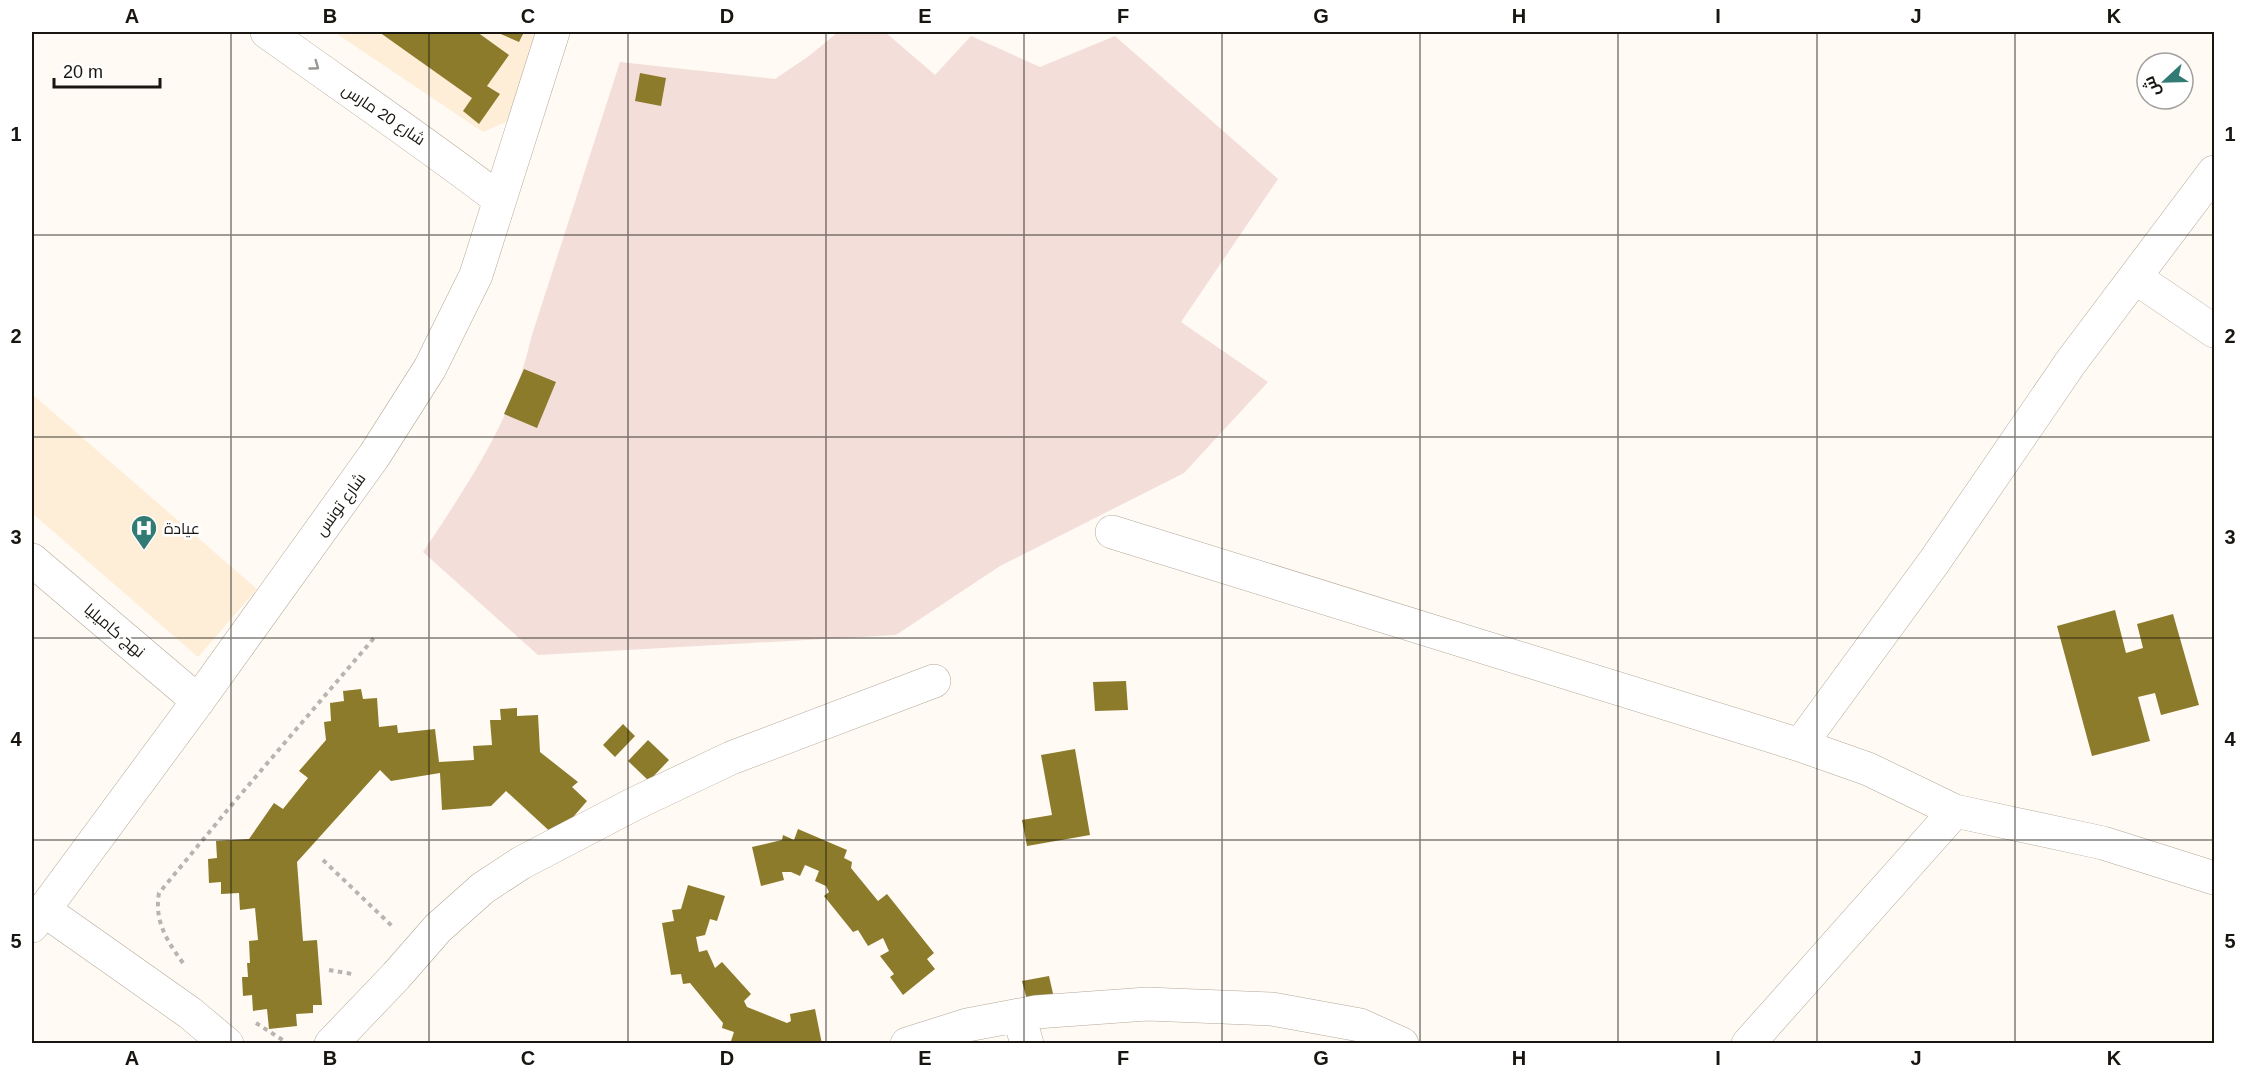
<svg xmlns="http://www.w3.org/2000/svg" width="2246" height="1075" font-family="Helvetica,Cairo,sans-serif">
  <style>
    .built { fill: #feeed7 }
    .green { fill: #f3deda }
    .building { fill: #8c7b2b }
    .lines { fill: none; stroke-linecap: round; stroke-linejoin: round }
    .minor-casing { stroke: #b4a899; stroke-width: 34 }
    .tertiary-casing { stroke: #b4a899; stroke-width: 34 }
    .path { stroke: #b9b4af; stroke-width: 4; stroke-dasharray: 4.5 4.5; stroke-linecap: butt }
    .minor { stroke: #fff; stroke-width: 33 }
    .tertiary { stroke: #fff; stroke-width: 33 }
    .oneway { stroke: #989693 }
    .grid { fill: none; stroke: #191510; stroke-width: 1.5; stroke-opacity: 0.55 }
    .labels { text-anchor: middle; stroke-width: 5; stroke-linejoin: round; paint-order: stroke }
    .street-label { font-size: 16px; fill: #191510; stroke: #fff }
    .poi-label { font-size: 16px; fill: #191510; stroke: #fff; text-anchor: start }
    .neatline { fill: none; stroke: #191510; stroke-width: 2 }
    .grid-label { font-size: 20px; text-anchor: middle; font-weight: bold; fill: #191510 }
  </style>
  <rect width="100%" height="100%" fill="#fffaf4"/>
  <path class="built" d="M334 32H537L512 119 483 132Z
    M32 394 257 589 198 657 32 513Z"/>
  <path class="green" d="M838 32H885L935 75 971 36 1040 67 1115 36 1278 179 1181 322 1268 382 1184 473 1000 566 896 635 538 655 423 552C467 486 514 417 531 338L620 62 775 79 809 56Z"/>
  <path class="building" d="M379 32H477L509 55 487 86 500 94 479 124 463 111 472 98Z
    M496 32H524L519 42Z
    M640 73 666 78 661 106 635 101Z
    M524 369 556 382 537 428 504 414Z
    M2115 610 2126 653 2143 648 2137 624 2173 614 2199 705 2161 715 2155 693 2138 697 2150 741 2092 756 2057 626Z
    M1126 681 1128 710 1095 711 1093 682Z
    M361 689 363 699 377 698 379 727 397 725 398 733 435 729 439 762 474 760 473 746 492 745 490 720H501L500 709 517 708V716L538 715 540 752 578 782 572 787 587 801 556 837 506 791 491 806 442 810 440 773 391 781 380 770 297 862 303 941 317 940 322 1005H313V1013L296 1014 297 1026 269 1029 267 1009 253 1011 252 995 243 996 242 977H248L247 963H250L249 941 258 940 255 908 240 910 239 893 221 894V882L209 883 208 859 217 858 216 841 249 839 274 803 283 809 308 778 299 771 326 740 324 722 331 721 330 703 344 701 343 691Z
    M623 724 635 736 615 757 603 745Z
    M648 740 669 760 649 781 628 761Z
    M1075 749 1090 835 1027 846 1022 820 1052 815 1041 755Z
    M798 829 847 850 844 858 852 862 851 868 878 901 887 894 934 953 927 959 935 969 903 995 890 977 894 974 880 956 889 951 883 938 868 946 858 930 853 932 824 896 829 892 826 886 815 881 819 871 805 865 800 876 791 872H782L784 880 761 886 752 847 782 840 783 835 794 840Z
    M688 885 725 896 717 921 710 919 705 935 696 937 699 952 707 950 715 968 722 962 751 994 744 1001 747 1007 787 1023 791 1021 790 1014 815 1009 822 1044H730L734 1032 722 1028 723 1023 690 983 683 984 681 974 671 975 662 923 674 921 672 910 681 909Z
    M1049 976 1054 998 1028 1004 1022 981Z"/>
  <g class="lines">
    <g class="minor-casing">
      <path id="minor" d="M267 32C345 88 423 141 499 199
        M2136 278 2214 331
        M1112 532 1800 745 1868 769 1955 811 2103 843 2214 878
        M32 560 198 701
        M1800 745 1934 562 2071 362 2214 172
        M44 910 190 1013 227 1044
        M1019 1015 1027 1044
        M331 1044 396 976 438 928 483 888 521 863 634 804 731 758 934 681
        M907 1044 967 1025 1036 1012 1147 1004 1272 1009 1360 1025 1402 1044
        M1748 1044 1955 811"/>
    </g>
    <g class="tertiary-casing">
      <path id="tertiary" d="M32 926 198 701 374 456 430 368 476 275 553 32"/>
    </g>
    <path class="path" d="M323 860 394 928
      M183 963C167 941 154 921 159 893L230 807 374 638
      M329 970 352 974
      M256 1023 289 1044"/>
    <use href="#minor" class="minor"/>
    <use href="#tertiary" class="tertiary"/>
  </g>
  <defs><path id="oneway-chevron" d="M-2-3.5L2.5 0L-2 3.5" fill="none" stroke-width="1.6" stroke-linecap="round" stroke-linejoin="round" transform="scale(1.5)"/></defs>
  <use class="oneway" href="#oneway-chevron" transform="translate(315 66) rotate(36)"/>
  <path class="grid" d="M231 32V1044M429 32V1044M628 32V1044M826 32V1044M1024 32V1044M1222 32V1044M1420 32V1044M1618 32V1044M1817 32V1044M2015 32V1044M32 235H2214M32 437H2214M32 638H2214M32 840H2214"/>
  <defs>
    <g id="hospital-pin" transform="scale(1.35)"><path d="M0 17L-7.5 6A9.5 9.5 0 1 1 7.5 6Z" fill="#327a74" stroke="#fff"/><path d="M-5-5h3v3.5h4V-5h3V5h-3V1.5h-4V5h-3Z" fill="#fff"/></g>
  </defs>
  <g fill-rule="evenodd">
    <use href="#hospital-pin" x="144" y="528"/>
  </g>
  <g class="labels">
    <g class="street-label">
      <text transform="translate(384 114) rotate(34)" y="6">شارع 20 مارس</text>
      <text transform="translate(340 504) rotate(-54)" y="6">شارع تونس</text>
      <text transform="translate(115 630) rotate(40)" y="6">نهج كاميليا</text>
    </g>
    <g class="poi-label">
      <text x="164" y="534">عيادة</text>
    </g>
  </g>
  <rect width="2246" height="1075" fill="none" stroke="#ffffff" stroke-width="66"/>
  <g transform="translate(2165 81) rotate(248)"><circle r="28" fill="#ffffff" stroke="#a3a19f" stroke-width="1.5"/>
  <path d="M0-4.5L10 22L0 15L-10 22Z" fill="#327a74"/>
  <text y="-9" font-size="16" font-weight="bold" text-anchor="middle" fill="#191510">ش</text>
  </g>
  <path d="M54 78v9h106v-9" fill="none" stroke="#191510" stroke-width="3"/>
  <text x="63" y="78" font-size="18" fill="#191510" stroke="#ffffff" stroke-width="4.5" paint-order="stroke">20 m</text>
  <rect x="33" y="33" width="2180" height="1009" class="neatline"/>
  <g class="grid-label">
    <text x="132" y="23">A</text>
    <text x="330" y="23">B</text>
    <text x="528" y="23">C</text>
    <text x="727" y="23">D</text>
    <text x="925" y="23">E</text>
    <text x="1123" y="23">F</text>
    <text x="1321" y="23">G</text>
    <text x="1519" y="23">H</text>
    <text x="1718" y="23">I</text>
    <text x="1916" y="23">J</text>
    <text x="2114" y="23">K</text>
    <text x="16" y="141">1</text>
    <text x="2230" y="141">1</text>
    <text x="16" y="343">2</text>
    <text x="2230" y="343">2</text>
    <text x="16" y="544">3</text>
    <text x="2230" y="544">3</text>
    <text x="16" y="746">4</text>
    <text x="2230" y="746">4</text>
    <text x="16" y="948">5</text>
    <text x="2230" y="948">5</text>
    <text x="132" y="1065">A</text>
    <text x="330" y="1065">B</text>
    <text x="528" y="1065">C</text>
    <text x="727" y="1065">D</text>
    <text x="925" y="1065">E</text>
    <text x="1123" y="1065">F</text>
    <text x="1321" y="1065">G</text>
    <text x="1519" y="1065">H</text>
    <text x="1718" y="1065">I</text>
    <text x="1916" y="1065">J</text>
    <text x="2114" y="1065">K</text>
  </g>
</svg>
